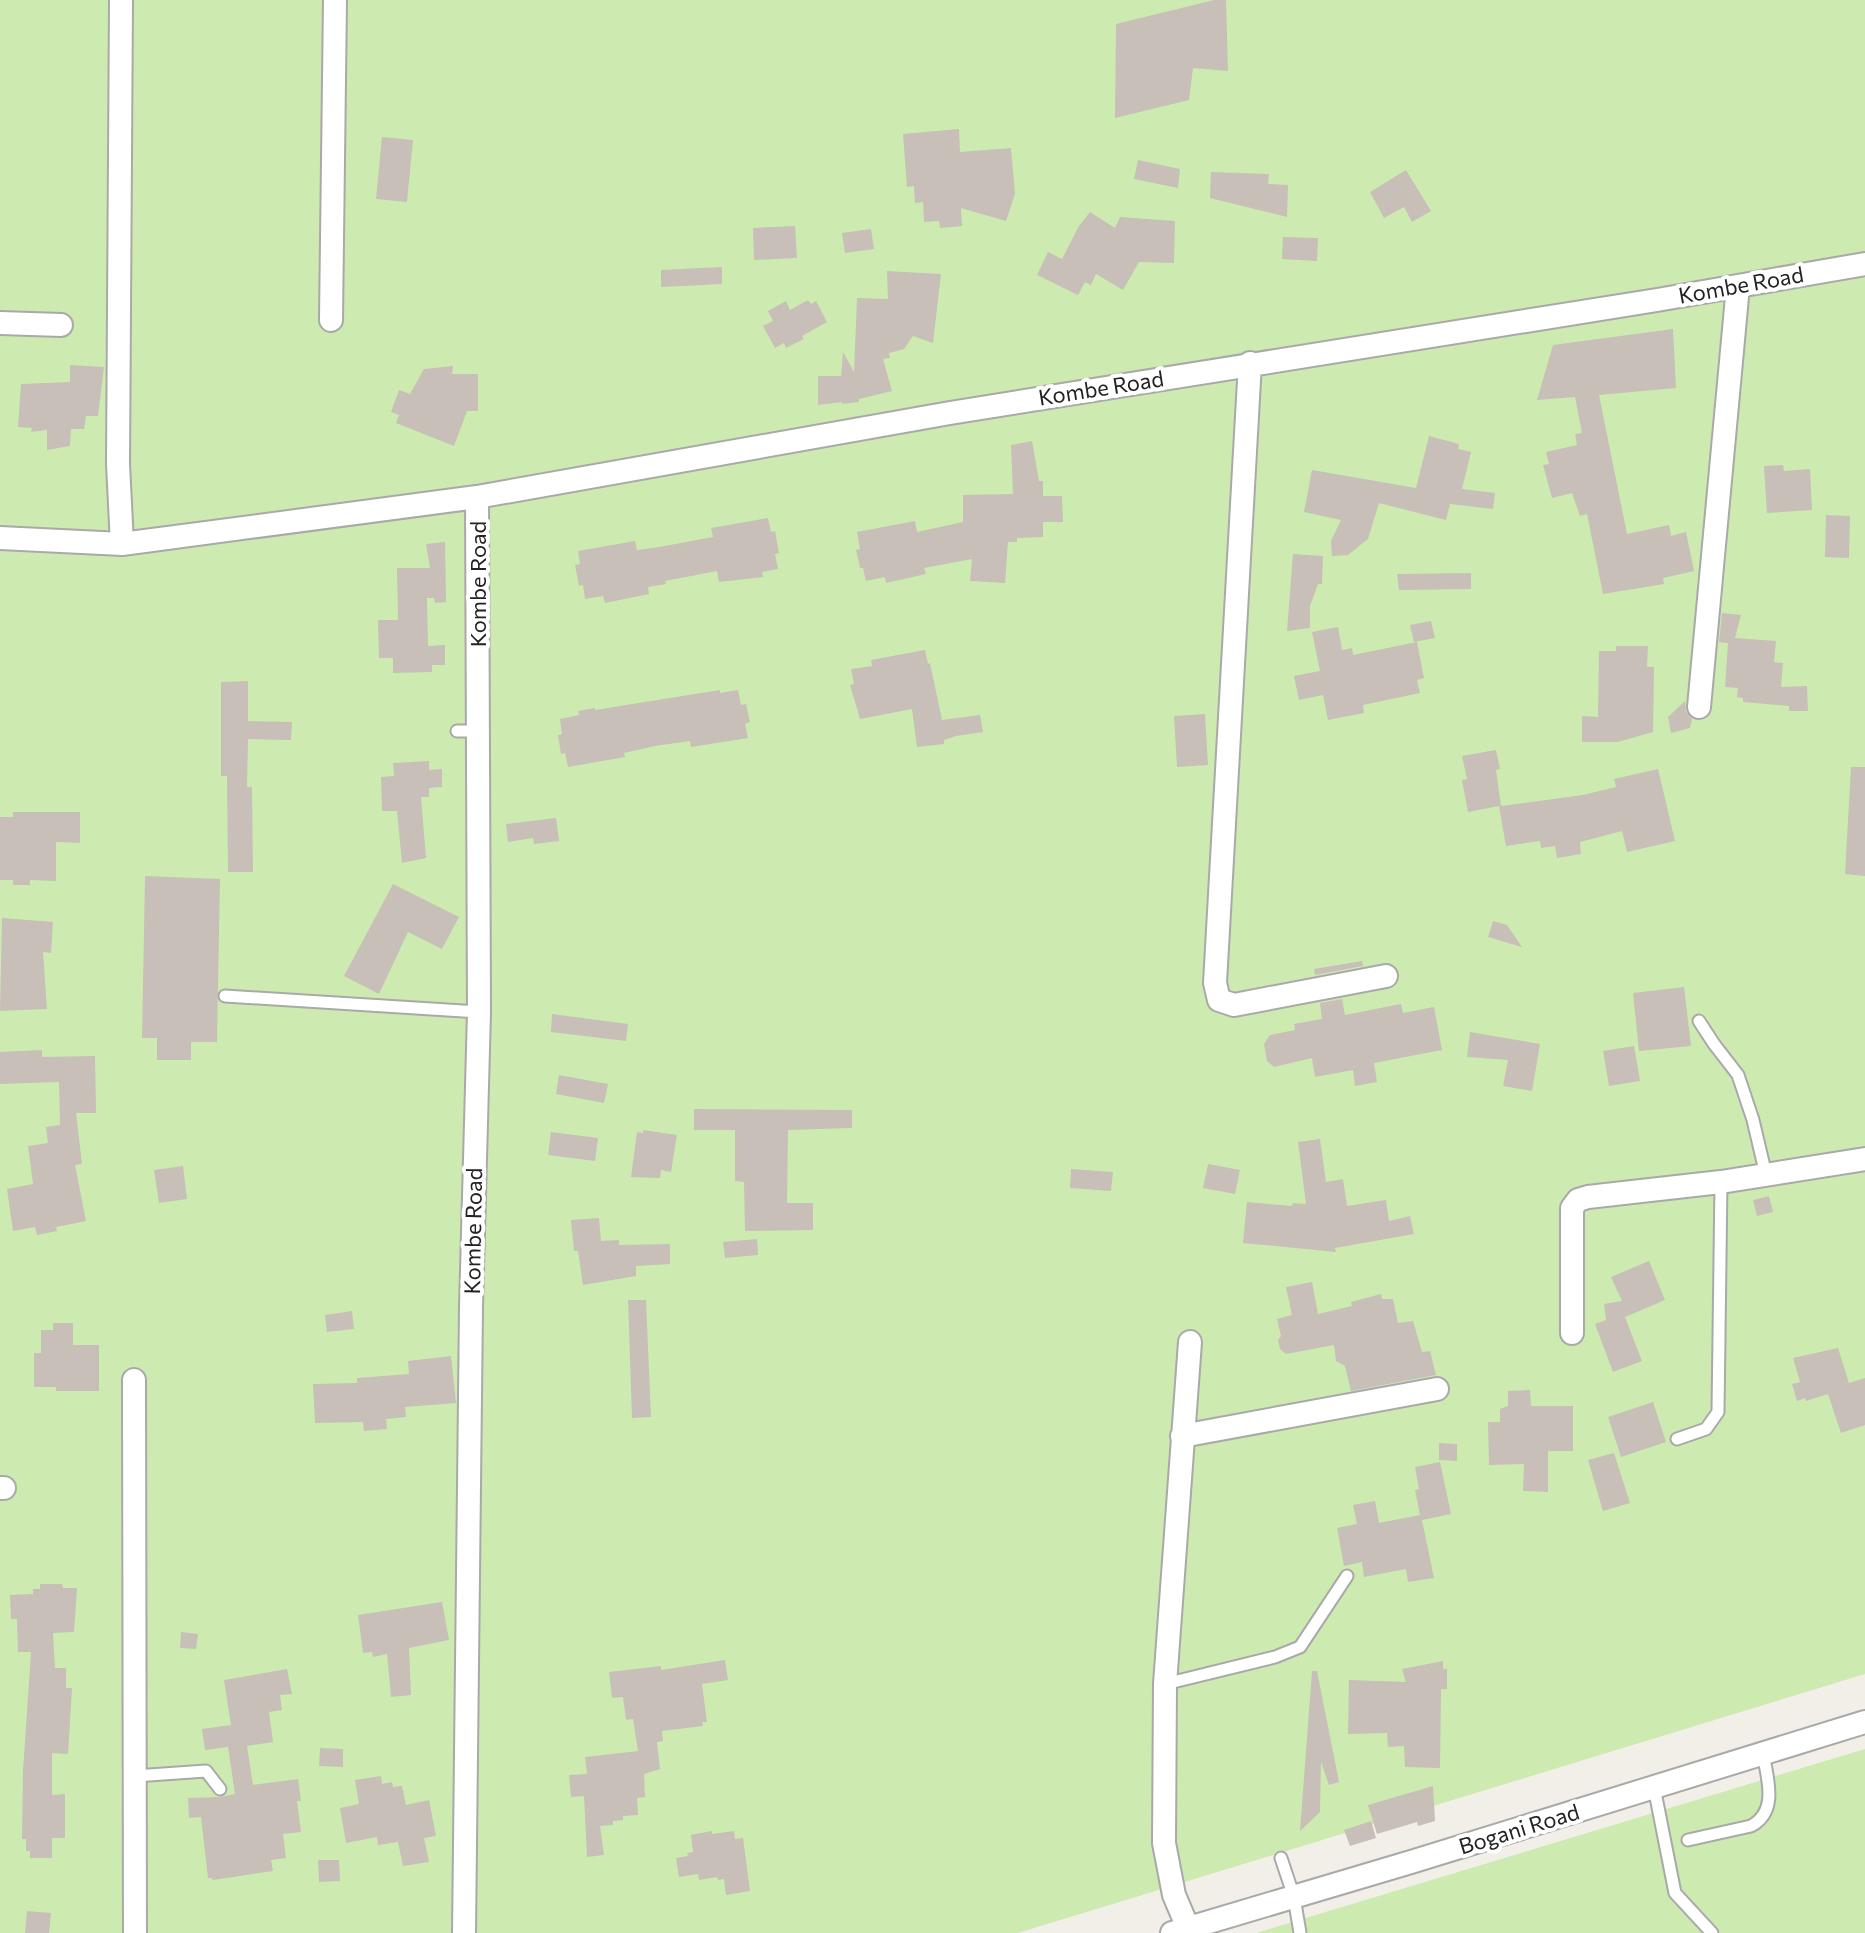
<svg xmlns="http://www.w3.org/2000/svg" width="1865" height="1933" font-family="Commissioner,sans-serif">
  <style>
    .grass { fill: #cdebb0 }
    .building { fill: #c7bfb8 }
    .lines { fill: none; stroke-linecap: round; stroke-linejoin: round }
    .service-casing { stroke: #a9a9a9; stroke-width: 15 }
    .minor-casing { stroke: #a9a9a9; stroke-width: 26 }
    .service { stroke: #fff; stroke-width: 11 }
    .minor { stroke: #fff; stroke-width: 22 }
    .labels { text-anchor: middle; stroke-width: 8; stroke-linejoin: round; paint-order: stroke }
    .street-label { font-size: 22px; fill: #222; stroke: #fff }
  </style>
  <rect width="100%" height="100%" fill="#f2efe9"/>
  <path class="grass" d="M0 0H1865V1674L1018 1933H0Z
    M1865 1749V1933H1256Z"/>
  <path class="building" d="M1214 0H1226L1228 71 1193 68 1189 100 1115 118 1116 24Z
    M959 129 960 152 1011 148 1015 194 1006 221 961 208 962 226 940 228 939 221 924 222 923 202 915 203 914 186 907 187 903 134Z
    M382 137 413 140 407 202 376 199Z
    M1138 160 1180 169 1178 188 1134 179Z
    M1406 170 1431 211 1412 222 1404 207 1384 218 1370 192Z
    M1211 172 1269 174 1268 184 1288 185 1287 217 1210 198Z
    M1090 212 1115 228 1120 217 1175 221 1174 263 1139 262 1123 290 1096 274 1091 285 1085 282 1078 295 1037 275 1048 252 1062 259 1079 226Z
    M795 226 797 258 754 260 753 228Z
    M871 229 874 249 845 253 842 233Z
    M1283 237 1318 238 1317 261 1282 259Z
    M722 267V284L661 287V270Z
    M887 271 941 274 933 343 913 336 904 349 889 353 890 358 883 359 892 391 859 399V402L842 404V402L818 405V376H841L843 352 854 372 857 298 888 299Z
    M808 300 811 304 816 301 827 322 802 336 804 339 786 348 784 343 775 348 763 326 773 321 768 311 786 301 790 310Z
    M1673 329 1676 388 1599 395 1627 534 1669 525 1671 536 1686 532 1694 571 1663 578 1664 584 1603 594 1587 514 1580 516 1572 493 1552 498 1543 465 1549 464 1546 452 1577 445 1575 434 1582 433 1575 397 1537 400 1553 345Z
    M70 365 104 367 98 416H86L84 429H71L70 446 47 450V430L31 432 32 428 18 427 21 384 70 382Z
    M453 366 452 374H478V411H467L454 446 396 423 399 415 391 412 399 390 410 394 424 369Z
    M1429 436 1459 444 1458 449 1471 452 1462 489 1495 493 1493 509 1450 504 1446 520 1379 503 1368 539 1348 555 1332 556 1331 541 1341 520 1304 512 1312 470 1416 488Z
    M1032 441 1039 481H1043V496H1062L1063 522H1043V537L1017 538V542H1008L1005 583 970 581 972 559 924 568 926 574 886 583 885 577 866 581 863 568H860L856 550 860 549 857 532 915 521 917 532 963 522V495L1013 494 1011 445Z
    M1783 465 1784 471 1810 469 1812 510 1767 513 1764 466Z
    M1826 515 1850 516 1849 558 1825 557Z
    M768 518 771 532 775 531 779 553 775 554 778 569 762 572 763 577 719 582 717 571 665 581 666 584 648 587 649 594 605 603 603 596 585 599 583 585 579 586 575 565 580 564 578 551 635 541 637 550 659 547 713 537 711 528Z
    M445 542 446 602 435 603 434 598H427L428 646 445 645V665H432V672L393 673V658H379L378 620H398L397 568H430L426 544Z
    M1293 554 1323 556 1322 584H1318L1310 606V628L1287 631Z
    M1471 573V589L1399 590 1397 574Z
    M1722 613 1741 615 1735 638 1776 641 1774 662 1783 663 1781 687 1807 686 1808 711H1789V706L1743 702V698L1737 697 1738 688 1725 687 1728 643 1719 642Z
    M1431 621 1435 638 1414 642 1410 625Z
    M1338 627 1342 650 1352 648 1353 655 1417 642 1424 678 1417 680 1420 693 1363 705 1364 713 1328 720 1323 695 1299 700 1294 676 1320 671 1312 632Z
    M1616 646H1648L1647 667H1654L1653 732 1618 742H1582V716L1598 717 1599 651H1616Z
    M925 650 928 664 930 663 942 720 980 715 983 732 956 736 944 740V744L917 747 912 709 860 719 850 685 854 684 851 669 872 666 871 660Z
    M248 681V721L292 722 291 740 248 739 247 787H252L253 872H228L227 776H221V682Z
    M720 690V693L738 690 741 705 746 704 750 722 745 724 748 738 691 747 690 741 655 746 624 753 625 757 568 767 565 753 561 754 558 735 562 734 560 719 579 715 578 711 595 708V710Z
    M1685 701 1686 712 1692 719 1690 728 1671 733 1668 717Z
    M1205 714 1208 765 1177 767 1174 716Z
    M1496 750 1500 769 1496 770 1501 806 1583 795 1616 787 1614 779 1658 769 1675 841 1627 852 1622 831 1580 842 1581 854 1557 858 1555 846 1541 848 1540 841 1506 846 1499 806 1468 812 1462 780 1467 779 1462 756Z
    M429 761V770L442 769V787L429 788V797H421L426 858 402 863 397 811H382L381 777 394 776 393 763Z
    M1851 767H1865V876L1845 874Z
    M13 812H80V843L56 842V881L30 880V885H13V880H0V817H13Z
    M556 818 559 841 534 844 533 838 508 842 506 824Z
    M145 876 220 879 217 1042H191V1060H157V1038H142Z
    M393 884 459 917 442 949 408 932 379 994 344 976Z
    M2 918 53 922 51 953 43 952 47 1009 0 1011Z
    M1493 921 1507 925 1522 947 1488 937Z
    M1362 961 1363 966 1315 975 1314 969Z
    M1684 987 1691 1046 1639 1051 1633 993Z
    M1342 999 1345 1015 1401 1004 1403 1013 1434 1007 1442 1050 1374 1063 1377 1082 1355 1086 1353 1070 1315 1077 1312 1058 1274 1067 1267 1061 1264 1044 1270 1035 1295 1030 1294 1024 1322 1019 1320 1003Z
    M552 1014 628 1024 626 1041 551 1032Z
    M1470 1032 1540 1044 1532 1091 1503 1086 1508 1060 1467 1057Z
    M1634 1046 1640 1081 1609 1086 1603 1051Z
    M42 1050V1057L95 1056 96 1113H76L82 1164 75 1165 86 1221 56 1227 57 1231 37 1235 35 1227 13 1231 7 1189 33 1184 28 1146 48 1143 46 1127 60 1125 59 1082 0 1084V1052Z
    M559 1075 608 1084 604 1103 556 1094Z
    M694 1109 852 1110V1128L788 1130 787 1203H813V1230L745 1231 744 1182 735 1181V1130H694Z
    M643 1130 677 1135 671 1172 661 1170 660 1178 631 1177 637 1132 643 1133Z
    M551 1132 598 1138 595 1161 548 1155Z
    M1320 1139 1326 1182 1343 1179 1347 1206 1386 1200 1389 1221 1410 1216 1414 1234 1335 1248 1336 1252 1243 1243 1247 1202 1292 1206 1293 1203 1306 1204 1298 1142Z
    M1208 1164 1240 1170 1235 1194 1203 1188Z
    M183 1166 187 1199 159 1203 154 1170Z
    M1071 1169 1113 1172 1111 1191 1070 1188Z
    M1769 1196 1773 1212 1757 1216 1753 1200Z
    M599 1218 601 1241 619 1240V1245L670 1244V1264L636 1266V1276L583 1285 578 1251H574L571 1220Z
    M757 1239 758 1255 725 1258 723 1242Z
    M1649 1261 1665 1300 1625 1317 1642 1361 1613 1372 1595 1324 1606 1320 1604 1304 1622 1301 1611 1277Z
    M1312 1282 1318 1314 1352 1306 1351 1302 1381 1294 1382 1299H1393L1398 1323 1413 1321 1422 1352 1430 1351 1436 1375 1351 1391 1345 1366 1336 1361 1334 1345 1286 1354 1280 1349 1278 1340 1281 1336 1277 1319 1292 1315 1286 1287Z
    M628 1300H646L651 1417 632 1418Z
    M352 1311 354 1329 327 1332 325 1315Z
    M53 1323H73V1345H99V1391H56V1387H34V1353H41V1330H53Z
    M1838 1348 1849 1383 1865 1378V1425L1841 1433 1828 1394 1806 1401 1805 1398 1797 1401 1792 1384 1800 1382 1793 1358Z
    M451 1356 456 1403 405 1407 406 1417 386 1419 387 1429 364 1431 363 1422 315 1423 313 1384 357 1383V1378L409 1374 408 1361Z
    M1530 1390 1531 1406H1573V1451H1548V1492L1523 1491 1524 1464 1489 1465 1488 1422H1500V1409L1508 1406V1391Z
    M1653 1402 1666 1442 1621 1457 1608 1417Z
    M1439 1443 1457 1444V1461L1439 1460Z
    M1614 1453 1630 1503 1603 1511 1588 1460Z
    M1440 1462 1451 1514 1422 1520 1434 1578 1408 1582 1406 1569 1364 1577 1362 1562 1344 1566 1337 1528 1357 1524 1353 1505 1375 1501 1379 1523 1420 1515 1415 1490 1419 1489 1415 1467Z
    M40 1584H62L63 1588H77L74 1632 53 1633 55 1668H66V1688H72L68 1754 52 1753V1795L65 1794V1838H52V1858H30V1851H26V1839H22L23 1771 31 1652H18L17 1619H11L10 1595 33 1594V1589H40Z
    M442 1602 449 1640 409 1648 411 1695 391 1697 387 1654 373 1657 372 1652 363 1653 358 1615Z
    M181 1632 198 1634 196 1649 180 1648Z
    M725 1660 728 1680 702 1684 707 1722H702L703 1726 662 1731 663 1741 657 1742 660 1769 644 1774 645 1797 637 1798 638 1815 623 1816V1820L613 1821V1825L600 1826 604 1855 587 1857 584 1796 571 1797 569 1775 587 1774 585 1757 638 1751 633 1719 626 1720 623 1697 612 1698 609 1672 661 1666V1670Z
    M1443 1661V1669H1447V1689H1441L1440 1768 1405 1767 1404 1746 1388 1747 1387 1733 1348 1734 1349 1680 1406 1682 1402 1669Z
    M287 1669 292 1694 280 1695 282 1710 269 1712 273 1742 247 1746 253 1785 298 1779 301 1801H297L301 1832 283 1834 286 1858 271 1860 273 1871 213 1880 212 1878H208L201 1817 189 1818 188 1798 220 1797 235 1794 228 1747 205 1750 202 1729 231 1725 224 1680Z
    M1312 1671H1317L1339 1782 1329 1785 1321 1762 1320 1812 1300 1831Z
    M320 1748 343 1749V1767L319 1766Z
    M381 1776 382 1784 392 1782 393 1787 402 1786 406 1805 429 1800 436 1836 424 1838 429 1862 403 1866 398 1842 378 1845 377 1837 346 1843 340 1808 359 1804 355 1780Z
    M1433 1786 1435 1821 1418 1826 1417 1822 1377 1834 1368 1805Z
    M1371 1821 1376 1838 1350 1846 1344 1830Z
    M712 1831V1834L734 1831 735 1839 743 1838 750 1891 726 1895 724 1879 718 1880 717 1877 699 1880 698 1874 679 1877 676 1858 688 1856 687 1853 693 1852 691 1835Z
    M318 1860H339L340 1881 319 1882Z
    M27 1911 51 1913 49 1933H25Z"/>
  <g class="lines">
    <g class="service-casing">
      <path id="service" d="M457 731H478
        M225 996 479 1012
        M1699 1021 1714 1044 1738 1075 1753 1120 1766 1175
        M1677 1439 1706 1429 1718 1412 1721 1182
        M1165 1684 1275 1657 1300 1647 1347 1576
        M135 1776 206 1771 220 1789
        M1654 1787 1675 1893 1712 1933
        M1688 1840 1751 1826C1779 1811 1767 1778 1763 1753
        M1281 1858 1294 1897 1300 1933"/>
    </g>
    <g class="minor-casing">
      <path id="minor" d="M121 0 118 464 122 544
        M331 320 335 0
        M0 323 61 325
        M1250 363 1215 983 1219 1000 1234 1005 1386 976
        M0 538 122 544 477 497
        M1699 707 1738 286
        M1572 1333V1208L1578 1200 1588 1197 1721 1182 1865 1159
        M134 1380 135 1933
        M1182 1436 1437 1389
        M0 1488H4
        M1188 1928 1174 1895 1164 1843 1165 1684 1190 1342
        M464 1933 471 1307 479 1012 477 497 950 413 1657 300 1865 264
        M1172 1933 1411 1862 1865 1722"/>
    </g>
    <use href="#service" class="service"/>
    <use href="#minor" class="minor"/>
  </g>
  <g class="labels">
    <g class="street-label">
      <text transform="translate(1741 285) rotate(-10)" y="8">Kombe Road</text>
      <text transform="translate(1101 388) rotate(-9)" y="8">Kombe Road</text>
      <text transform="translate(478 584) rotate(-90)" y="8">Kombe Road</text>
      <text transform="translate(473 1231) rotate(-89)" y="8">Kombe Road</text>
      <text transform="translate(1519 1829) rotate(-17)" y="8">Bogani Road</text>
    </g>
  </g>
</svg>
